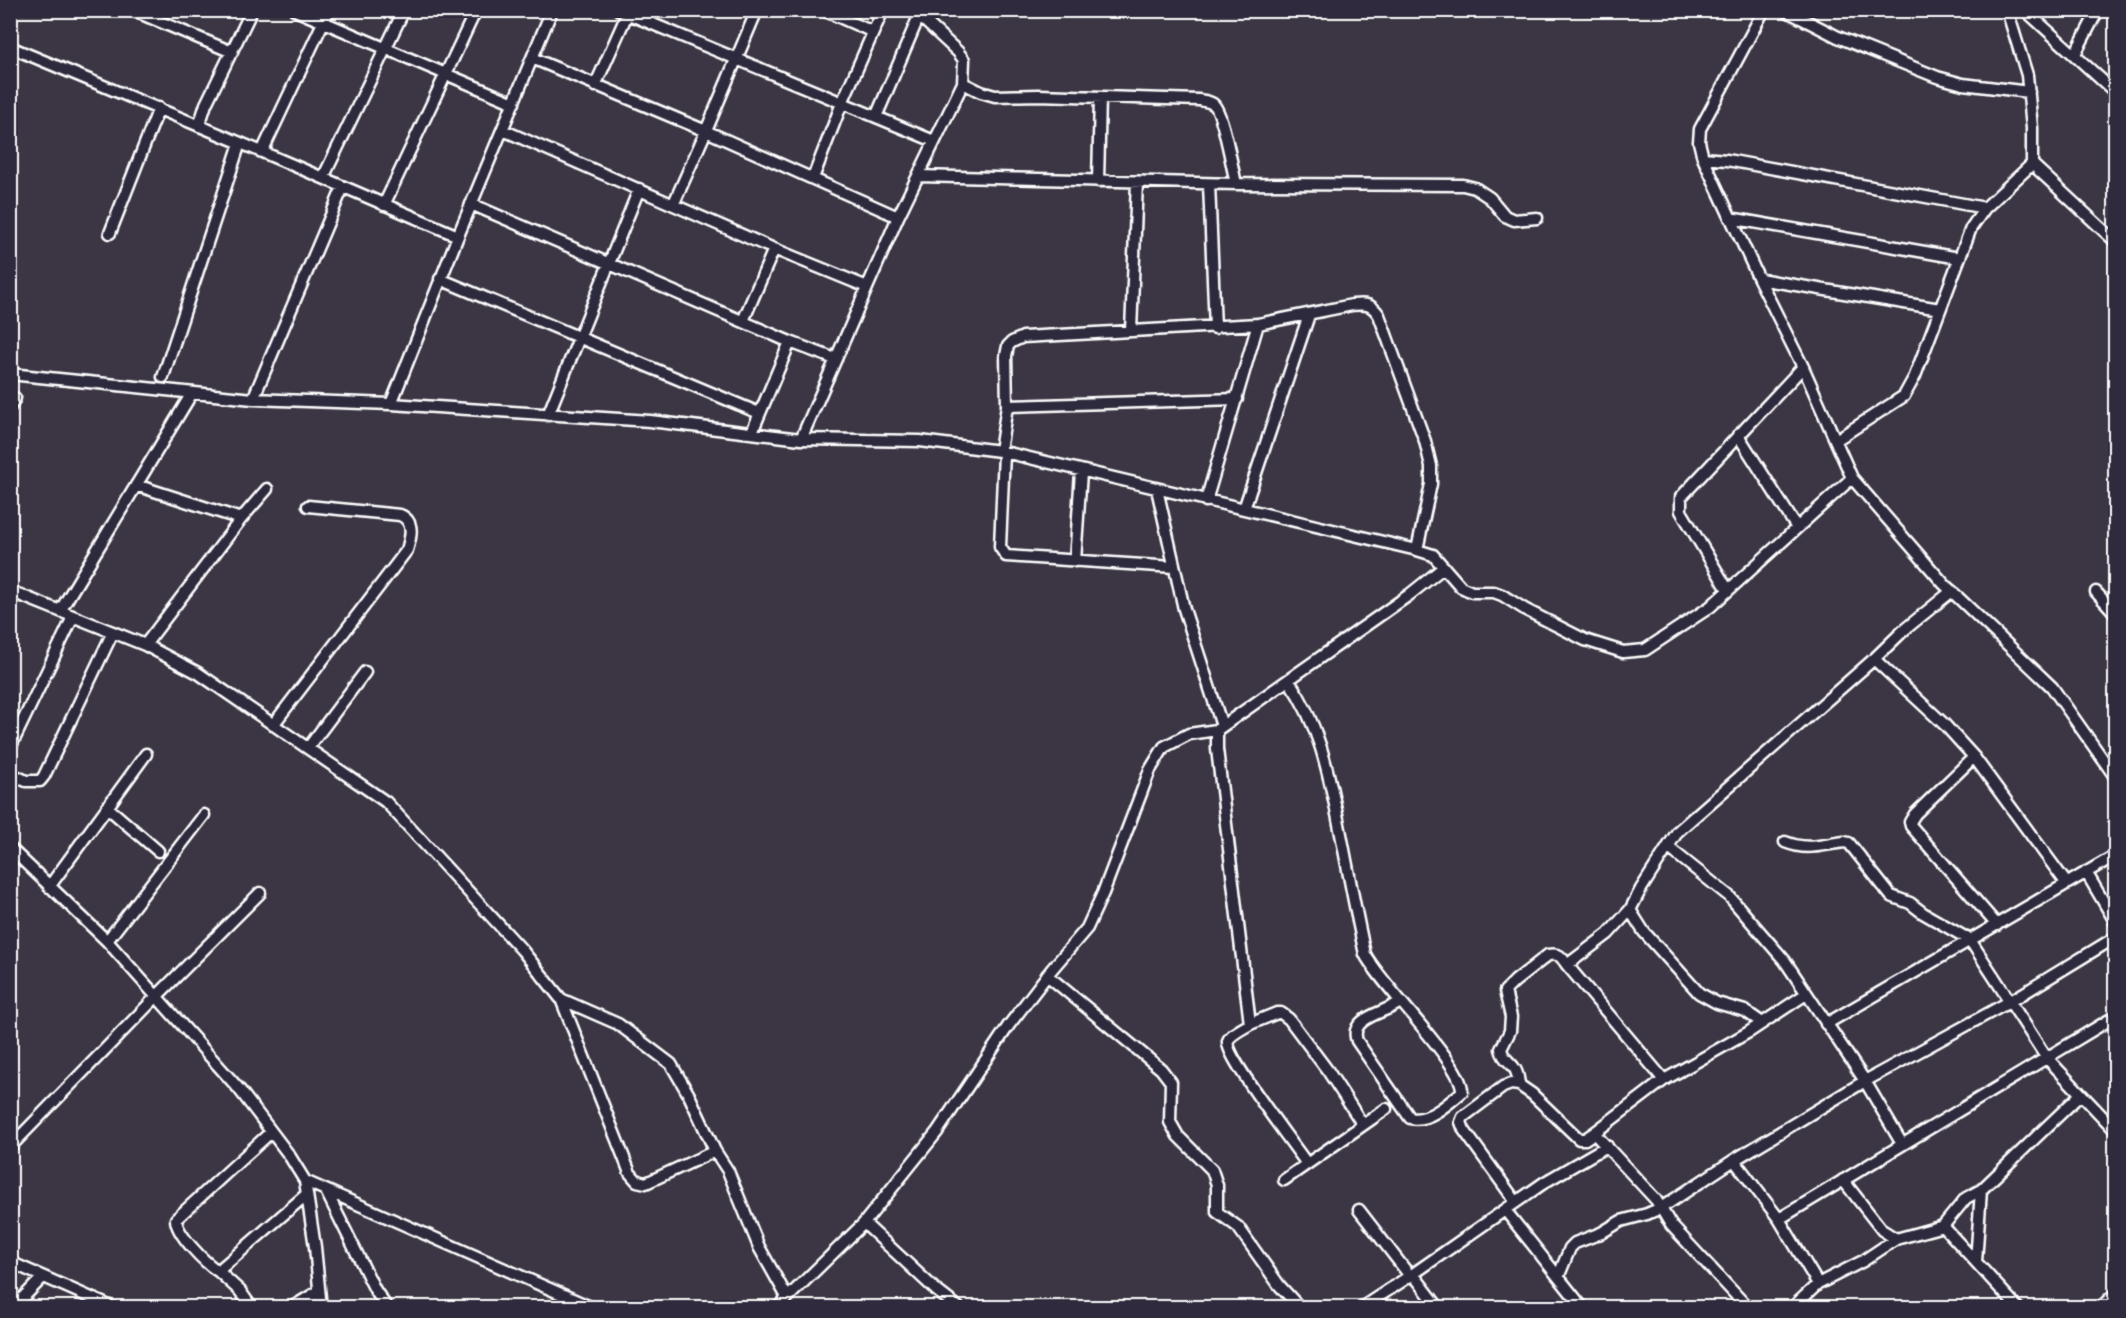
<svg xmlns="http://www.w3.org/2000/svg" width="2126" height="1318" font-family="'Indie Flower',sans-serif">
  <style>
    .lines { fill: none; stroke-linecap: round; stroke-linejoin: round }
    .minor-casing { stroke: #fff; stroke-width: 15 }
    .minor { stroke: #2f2a3d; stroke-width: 10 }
  </style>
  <rect width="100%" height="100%" fill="#3c3543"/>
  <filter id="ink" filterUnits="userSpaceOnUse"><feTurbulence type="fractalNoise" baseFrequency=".0167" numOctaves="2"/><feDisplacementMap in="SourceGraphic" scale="12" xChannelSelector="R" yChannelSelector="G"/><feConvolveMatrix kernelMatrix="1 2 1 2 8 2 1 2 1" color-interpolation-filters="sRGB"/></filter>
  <g filter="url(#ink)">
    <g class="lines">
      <g class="minor-casing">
        <path id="minor" d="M132 10 232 52
          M295 10 514 103
          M619 10 934 141
          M757 10 706 131 898 217
          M823 10 873 32
          M1764 10 1700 129 1699 142 1703 158 1759 279 1803 367 1852 478 1944 584 2052 687 2116 778
          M1785 10 1838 37 1937 77 1963 84 2029 92
          M2025 10 2116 93
          M10 47 262 152 329 10
          M2075 54 2098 10
          M532 58 706 131 674 203
          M963 83 981 92 995 96 1038 95 1199 100C1203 101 1209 101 1213 104 1222 109 1233 171 1236 184
          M595 86 629 10
          M876 117 919 16
          M199 126 206 104 252 10
          M503 130 774 249 867 287
          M262 152 323 178 404 10
          M1703 158 1727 160 1985 208
          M2032 164 2116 242
          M919 176 1236 184 1463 185 1475 188 1490 198 1505 216 1514 220 1537 218
          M323 178 458 236 552 10
          M813 178 842 103 883 10
          M1098 181 1100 97
          M1209 184 1215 328
          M471 204 790 342 835 359
          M384 205 476 10
          M1730 218 1959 258
          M110 233 159 108
          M458 236 391 404 650 421 801 439 898 217 963 83 964 60 958 52 913 10
          M440 279 759 413
          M1759 279 1940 309
          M743 321 774 249
          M1131 331 1137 182
          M10 374 253 399 391 404
          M163 377 240 143
          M253 399 343 187
          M1007 406 1237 399
          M10 407 15 398
          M548 415 639 189
          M752 432 790 342
          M1738 435 1797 528
          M801 439 920 441 1000 451 1417 550 1433 555 1461 587 1472 592H1494L1502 595 1526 610 1585 640 1623 652 1645 650 1710 607 1852 478
          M1836 440 1904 396 1915 376 1971 228 1985 208 2032 164V128L2027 75 2007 10
          M1000 451 1007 406 1006 356 1008 346 1012 342 1023 337 1258 324 1352 305C1365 304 1371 303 1379 315L1425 441 1431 466V484L1417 550
          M1004 453 1000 547 1006 556 1174 567
          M136 485 241 519
          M1157 489 1184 609 1222 726
          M1206 501 1258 324
          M1244 509 1309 315
          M1075 561 1081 472
          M1728 590 1681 511V497L1803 367
          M10 591 145 645 198 673 386 802 522 950 561 999 630 1173 637 1181 646 1183 715 1151
          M2096 592 2116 614
          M60 611 192 393
          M145 645 241 519 267 489
          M1874 659 1945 725 1974 757 2067 884
          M1289 681C1318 722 1328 770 1338 819 1347 864 1355 909 1365 954 1379 983 1465 1066 1462 1092 1449 1103 1428 1123 1410 1118L1357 1041C1348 1017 1386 1013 1400 1002
          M273 725 407 550C411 537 415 521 400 515L308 506
          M10 748 73 617
          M308 748 365 672
          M1974 757 1915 814 1910 822 1911 826 1997 925
          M10 773 26 781H40L44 776 113 632
          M107 807 158 851
          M1785 842C1808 851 1820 845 1844 842L1849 843 1891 896 1910 903 1923 913 1970 940 2046 1057 2116 1131
          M10 848 107 941 239 1089 289 1155 305 1181 315 1247 321 1308
          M1669 848 1729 896 1785 961 1865 1081 1902 1144
          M2086 872 2116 923
          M49 887 146 754
          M1630 910 1608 934 1567 965 1664 1080
          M107 941 204 815
          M1047 975 1161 1069 1171 1082 1170 1122 1178 1136 1212 1170 1217 1185V1212L1238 1227 1279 1285 1300 1308
          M561 999 618 1024 671 1064 689 1095 715 1151 728 1171 759 1247 787 1297
          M1761 1022 1745 1011 1717 1003 1699 993 1644 932 1630 910 1641 889 1678 831 1874 659 1904 630 1952 591
          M1250 1024 1277 1013H1281L1289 1019 1328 1071 1363 1125
          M1826 1024 2116 855
          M1519 1085C1517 1059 1505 1066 1501 1049L1510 1031 1511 1017 1505 991 1515 981 1548 955C1559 953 1561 956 1567 965
          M271 1132 176 1219C176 1234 205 1263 218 1271L307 1194
          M10 1147 156 997 260 893
          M1734 1160 1865 1081 2011 1001 2116 937
          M1307 1164C1296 1148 1223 1053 1228 1041 1230 1034 1244 1028 1250 1024L1217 749V730L1409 595 1444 567
          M1284 1180 1386 1109
          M1843 1180 1882 1230 1896 1239
          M305 1181 593 1308
          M326 1191 375 1290 387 1308
          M1516 1202 1464 1130 1461 1122 1463 1117 1503 1087 1511 1084 1519 1085 1532 1094 1579 1139H1585L1594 1133
          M1359 1210 1410 1276
          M1505 1210 1583 1308
          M1779 1219 2116 1016
          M864 1223 937 1291 959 1308
          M1943 1226 2018 1308
          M10 1262 114 1308
          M1976 1262 1981 1190
          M218 1271 240 1291 252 1308
          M1413 1274 1439 1308
          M1559 1275 1570 1248 1575 1243 1601 1233 1621 1221 1647 1214 1661 1208 1734 1160 1779 1219 1818 1284 1863 1261 1896 1239 1943 1226 1966 1198 1981 1190 2081 1094
          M13 1308 43 1277
          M291 1308 319 1291
          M777 1308 864 1223 937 1132 1009 1025 1052 969 1087 928 1103 893 1150 770 1164 747 1189 734 1217 730
          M1361 1308 1413 1274 1545 1182 1607 1146
          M1748 1308 1671 1225 1656 1200 1594 1133 1664 1080 1749 1032 1806 994
          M1792 1308 1818 1284
          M2100 1308 2116 1293"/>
      </g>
      <use href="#minor" class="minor"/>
    </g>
  </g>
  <rect width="2126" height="1318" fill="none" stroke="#2f2a3d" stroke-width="36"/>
  <rect x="18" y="18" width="2090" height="1282" fill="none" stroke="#fff" stroke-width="2" filter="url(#ink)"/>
</svg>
